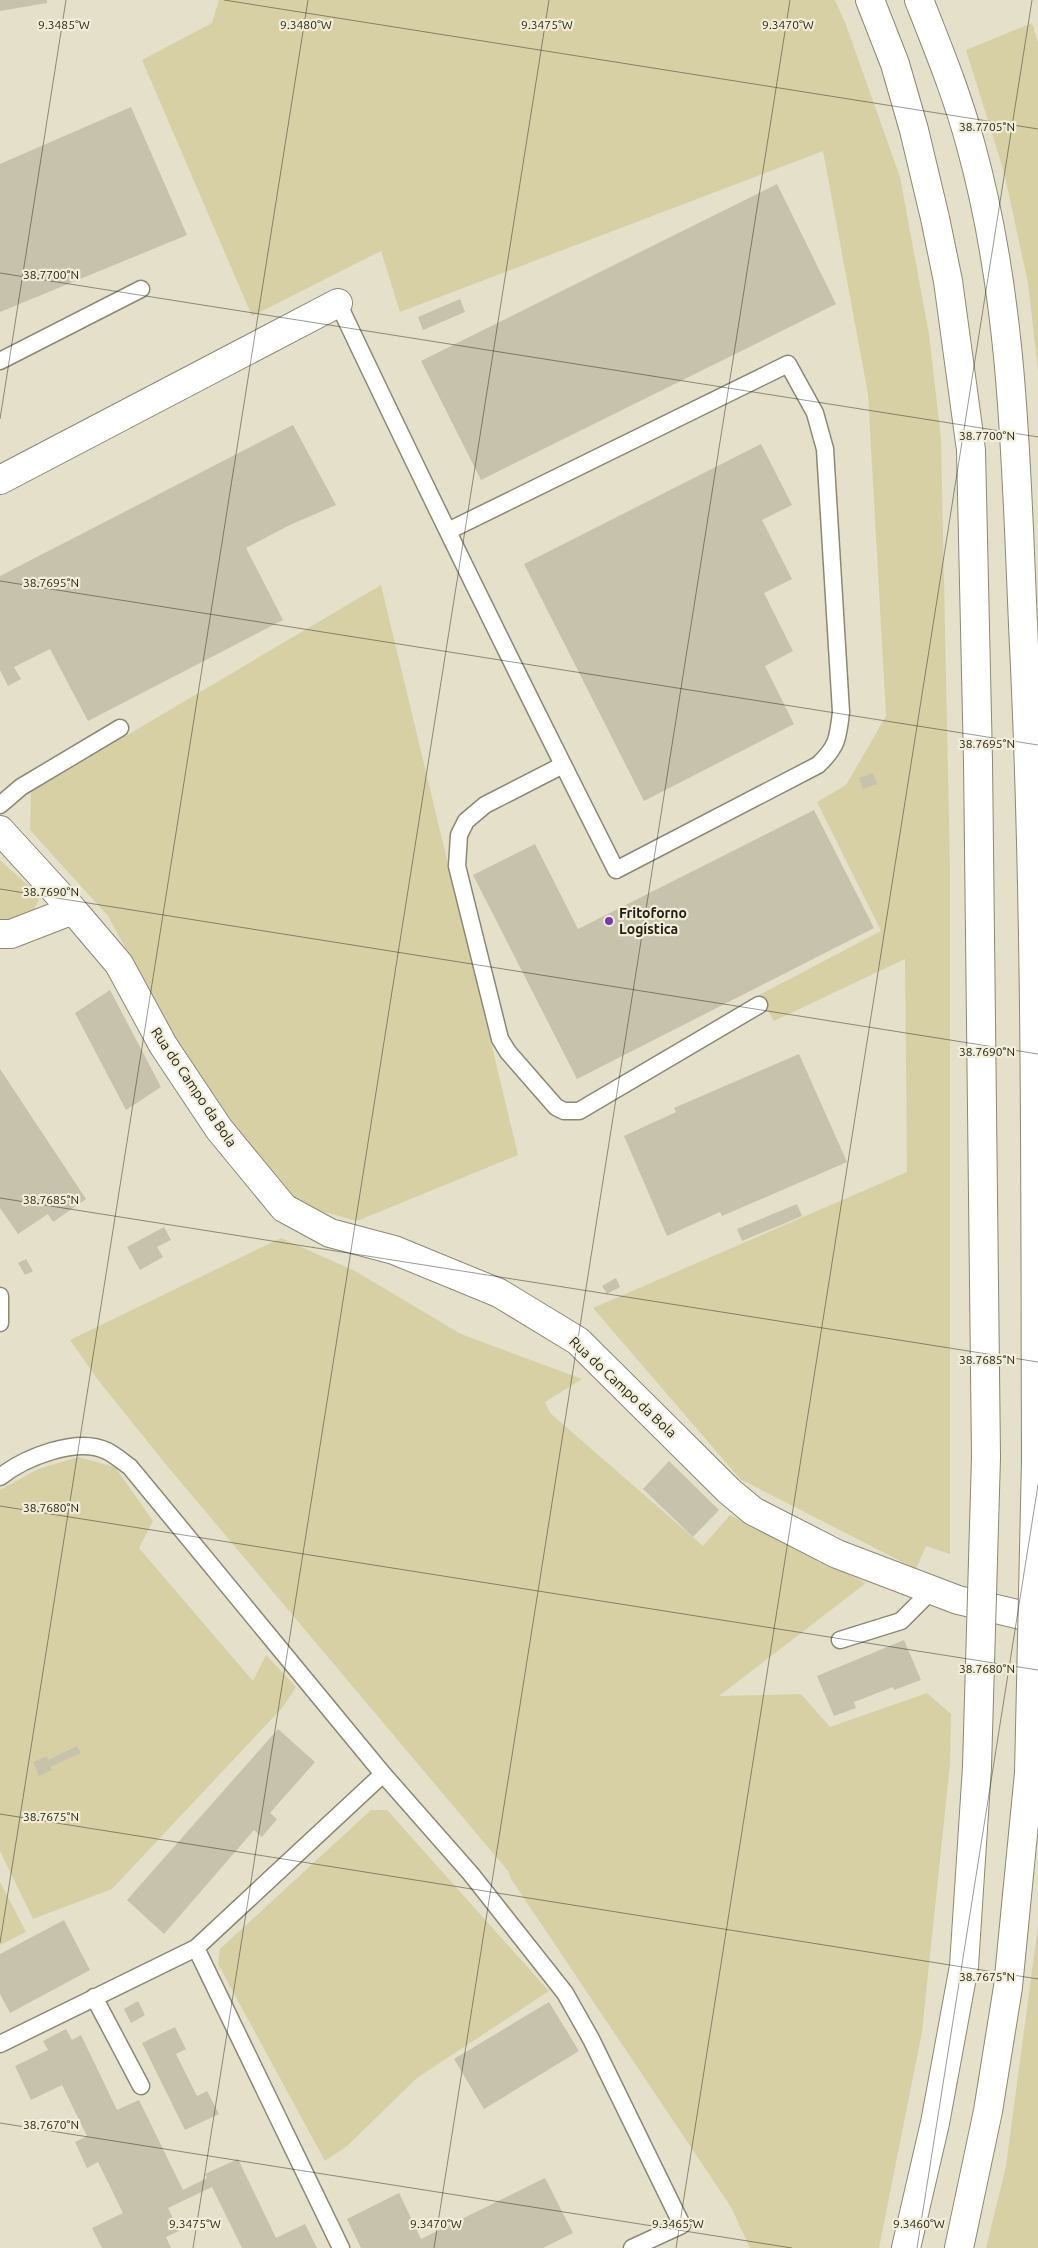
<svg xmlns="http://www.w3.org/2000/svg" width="1038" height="2248" font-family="Ubuntu,sans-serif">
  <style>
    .green { fill: #d8d0a5 }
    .building { fill: #c6c2ac }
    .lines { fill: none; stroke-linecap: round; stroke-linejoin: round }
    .lane-casing { stroke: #8c8873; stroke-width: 19 }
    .street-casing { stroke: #8c8873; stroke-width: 30 }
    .primary-casing { stroke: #8c8873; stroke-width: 30 }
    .lane { stroke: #fff; stroke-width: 16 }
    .street { stroke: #fff; stroke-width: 28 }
    .primary { stroke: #fff; stroke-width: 28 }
    .primary-bridge-casing { stroke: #8c8873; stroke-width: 30; stroke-linecap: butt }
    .primary-bridge { stroke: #fff; stroke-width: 28 }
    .ticks { fill: none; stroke: #1f1e16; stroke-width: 1; stroke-opacity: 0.45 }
    .poi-dot { fill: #793aaf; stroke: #f1edd6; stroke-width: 2 }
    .labels { text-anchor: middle; stroke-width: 4.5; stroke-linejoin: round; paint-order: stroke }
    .poi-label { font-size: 14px; font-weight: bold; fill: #1f1e16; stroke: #f1edd6; text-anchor: start }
    .street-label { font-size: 14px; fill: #1f1e16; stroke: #f1edd6 }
    .ticks-label { font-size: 12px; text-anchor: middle; fill: #1f1e16; stroke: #f1edd6; stroke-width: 4.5; stroke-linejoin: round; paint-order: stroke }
  </style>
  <rect width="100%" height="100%" fill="#e4e0c9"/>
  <path class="green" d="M219 0H835L846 25 900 177 929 334 941 439 950 867V1554L926 1546 916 1569 740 1479 593 1308 907 1172 905 959 774 1021 759 995 881 931 817 802 846 785 886 716 868 394 823 151 400 312 381 251 252 316 142 60 212 23Z
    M1032 23 1038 42V371L1028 283 1004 172 966 50Z
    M381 585 518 1155 357 1221 314 1209 289 1198 200 1086 108 916 30 830 31 792Z
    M0 860 29 886 39 900 30 916 0 921Z
    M281 1238 355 1271 461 1334 582 1379 545 1402 550 1413 703 1546 730 1515 866 1583 719 1696 801 1694 830 1727 927 1693 951 1714 950 1764 922 2032 879 2248H750L731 2207 511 1879 508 1871 168 1467 98 1380 70 1340Z
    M78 1457 115 1467 153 1521 139 1548 253 1681 266 1655 296 1687 283 1707 112 1889 33 1919 0 1851V1490L38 1469Z
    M371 1810H387L549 1991 417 2078 347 2146 325 2161 218 1964 220 1949Z
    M0 1882 26 1932 0 1945Z
    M1038 1926V2248H986L1006 2166Z"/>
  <path class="building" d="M0 0H47V3L0 11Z
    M131 107 187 235 0 312V164Z
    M777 184 836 304 481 480 421 361Z
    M460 299 465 312 423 330 418 317Z
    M293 425 336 505 290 525 246 548 283 620 88 721 50 649 14 667 21 679 8 686 0 670V576Z
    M761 444 792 505 762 520 792 579 764 593 793 651 765 666 794 724 644 801 524 564Z
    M873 773 877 784 863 789 859 778Z
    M814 810 874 928 577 1079 473 875 535 844 578 929Z
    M110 990 161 1087 126 1110 75 1013Z
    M799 1054 847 1162 722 1216 720 1212 667 1236 624 1136 676 1112 674 1108Z
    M0 1069 86 1199 53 1222 48 1214 18 1234 0 1208Z
    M797 1204 802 1216 742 1241 737 1229Z
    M164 1227 171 1240 157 1247 163 1257 140 1270 127 1247Z
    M26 1259 33 1271 25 1275 18 1263Z
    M616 1278 620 1287 607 1294 602 1286Z
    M669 1461 719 1510 693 1537 643 1489Z
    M904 1640 921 1680 894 1690 893 1687 854 1702 856 1708 834 1716 817 1676Z
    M278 1729 315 1762 270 1813 277 1819 262 1837 254 1830 164 1934 127 1900Z
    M77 1746 81 1753 50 1767 52 1770 39 1776 33 1762 47 1756 48 1760Z
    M64 1920 90 1970 10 2013 0 1994V1954Z
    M138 2001 145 2015 131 2023 124 2009Z
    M549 2002 579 2051 484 2109 454 2059Z
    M175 2027 186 2049 176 2054 197 2096 207 2091 219 2114 185 2130 142 2043Z
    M66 2029 72 2040 81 2035 117 2110 139 2100 183 2190 207 2178 205 2174 238 2159 276 2238 305 2224 317 2248H242L212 2187 168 2208 179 2231 166 2237 171 2248H102L92 2228 123 2213 98 2162 87 2168 75 2142 87 2136 62 2085 31 2100 15 2066 48 2050 43 2041Z
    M545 2178 573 2233 543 2248H361L347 2219 399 2193 421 2239Z"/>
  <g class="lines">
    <g class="lane-casing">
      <path id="lane" d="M338 303C428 493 521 682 616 870L818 765C837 747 838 739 841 712L825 449 815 413 788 364 448 531
        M0 361 141 289
        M563 765 485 805 466 821 459 835 457 866 500 1039 508 1052 556 1107 564 1111H579L759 1005
        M0 805 21 787 120 728
        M0 1296V1323
        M0 1477C24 1458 77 1436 107 1451 115 1455 123 1462 130 1467L383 1774 196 1948 0 2044
        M840 1640 901 1621 932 1590
        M383 1774 471 1874 565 1993 591 2039 682 2225 632 2248
        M196 1948 341 2248
        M94 1997 141 2086"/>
    </g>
    <g class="street-casing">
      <path id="street" d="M0 480 338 303
        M0 830 73 910 11 934H0
        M73 910 119 964 163 1045 219 1129 284 1208 330 1233 394 1250 499 1293 578 1341 729 1491 753 1511 837 1554 958 1600 1038 1619"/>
    </g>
    <g class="primary-casing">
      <path id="primary" d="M870 0 895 64 914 130 935 218 948 281 971 450 978 761 986 1457
        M919 0C938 48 958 97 971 146 1016 309 1016 479 1024 646 1037 917 1035 1189 1036 1460
        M906 2248 935 2123 964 1966 977 1767
        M959 2248 988 2111 1008 1987 1029 1773"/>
    </g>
    <use href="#lane" class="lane"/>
    <use href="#street" class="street"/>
    <use href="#primary" class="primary"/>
    <g class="primary-bridge-casing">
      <path id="primary-bridge" d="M977 1767 986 1457
        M1029 1773 1036 1460"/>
    </g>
    <use href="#primary-bridge" class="primary-bridge"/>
  </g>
  <path class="ticks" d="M224 0 1038 129M0 273 1038 437M0 419 66 0M0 581 1038 745M0 889 1038 1054M0 1198 1038 1362M0 1506 1038 1670M0 1814 1038 1979M0 1943 308 0M0 2123 792 2248M193 2248 549 0M434 2248 790 0M676 2248 1032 0M917 2248 1038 1485"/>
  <circle class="poi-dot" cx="609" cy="921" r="5"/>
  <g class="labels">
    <g class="poi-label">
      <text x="619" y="918">Fritoforno<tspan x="619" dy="16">Logística</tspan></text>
    </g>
    <g class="street-label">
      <text transform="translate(194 1087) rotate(56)" y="5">Rua do Campo da Bola</text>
      <text transform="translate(623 1387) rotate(43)" y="5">Rua do Campo da Bola</text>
    </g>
  </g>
  <g class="ticks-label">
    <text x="64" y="29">9.3485°W</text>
    <text x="547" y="29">9.3475°W</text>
    <text x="306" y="29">9.3480°W</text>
    <text x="788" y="29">9.3470°W</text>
    <text x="987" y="131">38.7705°N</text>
    <text x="51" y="279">38.7700°N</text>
    <text x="987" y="440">38.7700°N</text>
    <text x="51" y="587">38.7695°N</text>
    <text x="987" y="748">38.7695°N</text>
    <text x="51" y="896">38.7690°N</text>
    <text x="987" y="1056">38.7690°N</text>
    <text x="51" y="1204">38.7685°N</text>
    <text x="987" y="1364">38.7685°N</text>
    <text x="51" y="1512">38.7680°N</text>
    <text x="987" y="1673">38.7680°N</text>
    <text x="51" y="1821">38.7675°N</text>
    <text x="987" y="1981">38.7675°N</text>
    <text x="51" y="2129">38.7670°N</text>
    <text x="195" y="2228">9.3475°W</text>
    <text x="436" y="2228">9.3470°W</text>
    <text x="678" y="2228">9.3465°W</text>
    <text x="919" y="2228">9.3460°W</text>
  </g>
</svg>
